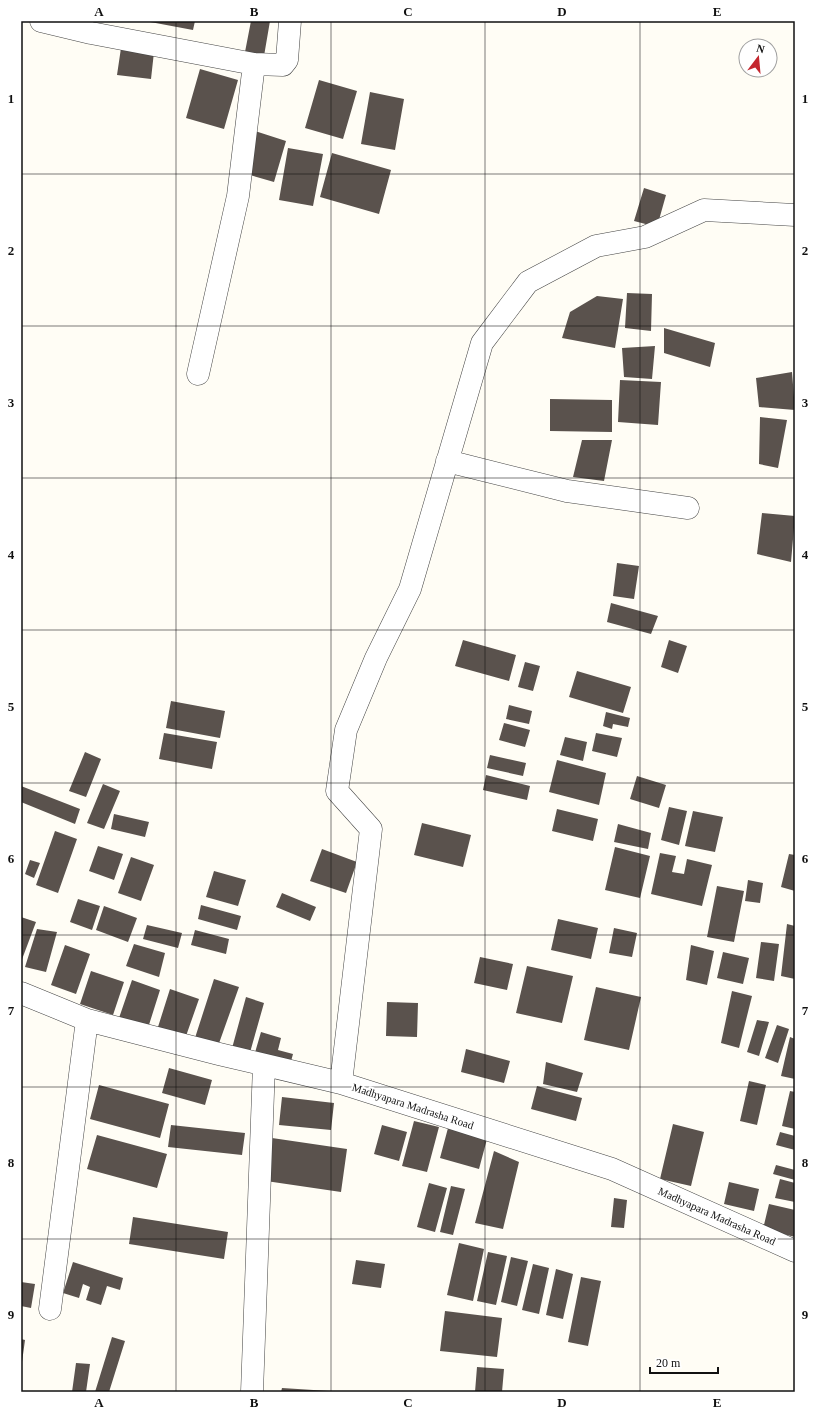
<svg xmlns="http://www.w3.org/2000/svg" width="816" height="1413" font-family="Georgia,serif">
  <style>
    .building { fill: #5a524d }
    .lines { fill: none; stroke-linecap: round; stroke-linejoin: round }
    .street-casing { stroke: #444; stroke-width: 23 }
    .street { stroke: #fff; stroke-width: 22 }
    .grid { fill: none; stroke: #111; stroke-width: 1; stroke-opacity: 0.55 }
    .labels { text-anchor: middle; stroke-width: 4; stroke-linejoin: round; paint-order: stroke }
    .street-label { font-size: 11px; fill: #111; stroke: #fff }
    .neatline { fill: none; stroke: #111; stroke-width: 1.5 }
    .grid-label { font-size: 13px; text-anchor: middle; font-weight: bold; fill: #111 }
  </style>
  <rect width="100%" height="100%" fill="#fffdf5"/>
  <path class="building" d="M145 21H195L193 30Z
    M251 21H270L264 56 245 52Z
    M121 48 154 52 151 79 117 75Z
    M200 69 238 80 224 129 186 118Z
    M319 80 357 91 343 139 305 128Z
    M370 92 404 99 395 150 361 144Z
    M255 131 286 141 274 182 243 173Z
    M288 148 323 154 313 206 279 200Z
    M332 153 391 170 379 214 320 197Z
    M644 188 666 195 657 227 634 221Z
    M627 293 652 294 651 331 625 328Z
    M597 296 623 299 615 348 562 338 570 312Z
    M664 328 715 343 710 367 664 353Z
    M655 346 652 379 624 377 622 348Z
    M792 372 795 410 759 407 756 378Z
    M620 380 661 382 658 425 618 422Z
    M550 399 612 400V432L550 431Z
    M760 417 787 420 778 468 759 464Z
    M582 440H612L604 481 573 477Z
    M762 513 795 516 791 562 757 554Z
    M617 563 639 566 634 599 613 596Z
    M611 603 658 616 651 634 607 622Z
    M463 640 516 655 509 681 455 666Z
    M669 640 687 646 678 673 661 667Z
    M525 662 540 666 533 691 518 687Z
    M577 671 631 687 623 713 569 697Z
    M171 701 225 711 220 738 166 728Z
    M509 705 532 711 529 724 506 719Z
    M606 712 630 718 628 727 613 724 612 729 603 726Z
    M504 723 530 730 525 747 499 740Z
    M164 733 217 742 212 769 159 759Z
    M596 733 622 738 617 757 592 751Z
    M565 737 587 742 583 761 560 755Z
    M85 752 101 759 86 797 69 791Z
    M490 755 526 763 523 776 487 768Z
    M557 760 606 773 599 805 549 792Z
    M486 775 530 786 527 800 483 790Z
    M637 776 666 785 659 808 630 799Z
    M103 784 120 791 104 829 87 823Z
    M21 786 80 809 75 824 21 802Z
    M669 807 687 811 679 845 661 840Z
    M557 809 598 819 593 841 552 831Z
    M693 811 723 817 715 852 685 846Z
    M114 814 149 822 145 837 111 829Z
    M422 823 471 835 463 867 414 855Z
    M618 824 651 833 648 849 614 842Z
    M55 831 77 839 58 893 36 885Z
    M98 846 123 854 114 880 89 871Z
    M615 847 650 856 640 898 605 890Z
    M322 849 357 862 346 893 310 881Z
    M660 853 676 856 672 872 684 874 687 859 712 865 702 906 651 894Z
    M789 854 795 855V891L781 887Z
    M131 857 154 865 141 901 118 893Z
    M30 860 40 863 34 878 25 874Z
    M214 871 246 880 238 906 206 897Z
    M748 880 763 883 760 903 745 901Z
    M717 886 744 891 734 942 707 937Z
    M282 893 316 907 310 921 276 907Z
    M78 899 100 906 92 930 70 922Z
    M201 905 241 916 237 930 198 919Z
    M104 906 137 918 128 942 96 930Z
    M21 917 36 922 21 962Z
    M558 919 598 928 591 959 551 950Z
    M787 924 795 926V979L781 976Z
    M147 925 182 933 178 948 143 939Z
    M614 928 637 933 632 957 609 953Z
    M37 929 57 932 46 972 25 967Z
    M195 930 229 939 226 954 191 945Z
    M761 942 779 944 774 981 756 978Z
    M134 944 165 953 159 977 126 966Z
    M65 945 90 954 76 994 51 985Z
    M691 945 714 951 707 985 686 980Z
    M723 952 749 958 743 984 717 978Z
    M480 957 513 964 507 990 474 983Z
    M527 966 573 976 562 1023 516 1013Z
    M91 971 124 982 113 1015 80 1004Z
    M214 979 239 987 217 1049 194 1041Z
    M132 980 160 990 148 1028 119 1018Z
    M596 987 641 997 629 1050 584 1040Z
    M170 989 199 999 186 1036 158 1027Z
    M732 991 752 996 739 1048 721 1043Z
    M246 997 264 1003 249 1056 231 1052Z
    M387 1002 418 1003 417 1037 386 1036Z
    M757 1020 769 1022 759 1056 747 1052Z
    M777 1025 789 1029 778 1063 765 1058Z
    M261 1032 281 1038 278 1050 293 1054 290 1065 254 1056Z
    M790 1037 795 1039V1079L781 1076Z
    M466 1049 510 1061 504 1083 461 1072Z
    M546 1062 583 1073 577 1092 543 1084Z
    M169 1068 212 1080 205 1105 162 1093Z
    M749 1081 766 1085 757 1125 740 1121Z
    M99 1085 169 1104 160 1138 90 1119Z
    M537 1086 582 1098 576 1121 531 1109Z
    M790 1091 795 1092V1129L782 1126Z
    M282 1097 334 1103 331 1130 279 1125Z
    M414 1121 439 1127 427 1172 402 1166Z
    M673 1124 704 1132 691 1186 660 1179Z
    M171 1125 245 1133 242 1155 168 1147Z
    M382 1125 407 1132 399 1161 374 1154Z
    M448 1128 487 1139 479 1169 440 1158Z
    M780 1132 795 1136V1150L776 1145Z
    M97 1135 167 1154 157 1188 87 1169Z
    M272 1138 347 1149 341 1192 266 1181Z
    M494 1151 519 1162 503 1229 475 1223Z
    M776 1165 795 1170V1180L773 1174Z
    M780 1179 795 1183V1202L775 1198Z
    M729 1182 759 1189 754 1211 724 1204Z
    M429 1183 447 1188 435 1232 417 1227Z
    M451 1186 465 1189 453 1235 440 1232Z
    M614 1198 627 1200 624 1228 611 1227Z
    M769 1204 795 1210V1237L763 1229Z
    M133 1217 228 1232 224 1259 129 1244Z
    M459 1243 484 1249 473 1301 447 1295Z
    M488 1252 507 1256 496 1305 477 1301Z
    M511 1257 528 1261 517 1306 501 1302Z
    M356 1260 385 1264 381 1288 352 1284Z
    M73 1262 123 1278 120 1290 107 1286 101 1305 86 1300 90 1287 83 1284 79 1298 63 1293Z
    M533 1264 549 1268 539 1314 522 1310Z
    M556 1269 573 1274 563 1319 546 1315Z
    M581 1277 601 1281 588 1346 568 1342Z
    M21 1282 35 1284 31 1308 21 1306Z
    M445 1311 502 1318 497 1357 440 1351Z
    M112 1337 125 1341 109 1392H95Z
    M21 1339 25 1340 22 1362H21Z
    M76 1363 90 1364 86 1392H72Z
    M477 1367 504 1369 502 1392H475Z
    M282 1388 329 1391V1392H281Z"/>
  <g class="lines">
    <g class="street-casing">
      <path id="street" d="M41 21 91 33 254 64 283 65 287 60 290 21
        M198 374 238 196 254 64
        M447 461 567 491 688 508
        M21 993 87 1020 219 1054 341 1083 612 1169 795 1251
        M341 1083 371 829 337 791 346 730 376 658 410 589 482 343 528 282 596 246 645 237 704 210 795 215
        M50 1309 87 1020
        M252 1392 264 1065"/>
    </g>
    <use href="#street" class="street"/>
  </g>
  <path class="grid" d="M176 21V1392M331 21V1392M485 21V1392M640 21V1392M21 174H795M21 326H795M21 478H795M21 630H795M21 783H795M21 935H795M21 1087H795M21 1239H795"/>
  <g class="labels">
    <g class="street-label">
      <text transform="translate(413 1106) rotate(18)" y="4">Madhyapara Madrasha Road</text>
      <text transform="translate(717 1216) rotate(24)" y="4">Madhyapara Madrasha Road</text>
    </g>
  </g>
  <rect width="816" height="1413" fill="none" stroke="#ffffff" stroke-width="44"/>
  <g transform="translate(758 58) rotate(16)"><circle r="19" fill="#ffffff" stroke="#a0a0a0"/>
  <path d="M0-3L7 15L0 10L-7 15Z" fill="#c4262e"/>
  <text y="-6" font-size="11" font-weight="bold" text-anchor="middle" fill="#111111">N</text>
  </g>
  <path d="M650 1367v6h68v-6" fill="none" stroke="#111111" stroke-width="2"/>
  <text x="656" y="1367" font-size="12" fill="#111111" stroke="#ffffff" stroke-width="3" paint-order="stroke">20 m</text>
  <rect x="22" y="22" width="772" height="1369" class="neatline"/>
  <g class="grid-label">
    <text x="99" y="16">A</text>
    <text x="254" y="16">B</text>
    <text x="408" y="16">C</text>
    <text x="562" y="16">D</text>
    <text x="717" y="16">E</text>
    <text x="11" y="103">1</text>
    <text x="805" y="103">1</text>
    <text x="11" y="255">2</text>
    <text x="805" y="255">2</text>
    <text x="11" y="407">3</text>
    <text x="805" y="407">3</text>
    <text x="11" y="559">4</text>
    <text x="805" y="559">4</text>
    <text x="11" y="711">5</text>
    <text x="805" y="711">5</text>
    <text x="11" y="863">6</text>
    <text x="805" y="863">6</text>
    <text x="11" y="1015">7</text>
    <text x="805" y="1015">7</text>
    <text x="11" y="1167">8</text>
    <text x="805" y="1167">8</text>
    <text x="11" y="1319">9</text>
    <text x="805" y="1319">9</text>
    <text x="99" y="1407">A</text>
    <text x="254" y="1407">B</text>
    <text x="408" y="1407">C</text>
    <text x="562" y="1407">D</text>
    <text x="717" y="1407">E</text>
  </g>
</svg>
